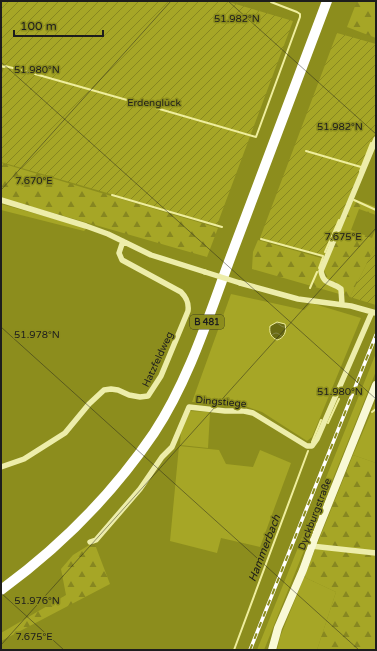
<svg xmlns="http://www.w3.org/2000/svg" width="377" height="651" font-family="'Varela Round',sans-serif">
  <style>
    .grass { fill: #a6a626 }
    .forest { fill: url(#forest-firs) }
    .garden { fill: url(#garden-furrows) }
    .water { fill: url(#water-waves); stroke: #efee9d }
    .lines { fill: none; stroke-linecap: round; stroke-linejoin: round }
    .stream { stroke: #efee9d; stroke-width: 2 }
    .street { stroke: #ededaa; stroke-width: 5.5 }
    .secondary { stroke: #f9f9d6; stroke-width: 8 }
    .highway { stroke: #fff; stroke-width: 10 }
    .rail-casing { stroke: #fff; stroke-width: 3.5 }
    .rail { stroke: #8c8d1d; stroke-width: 2; stroke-dasharray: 6; stroke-linecap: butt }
    .street-bridge { stroke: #ededaa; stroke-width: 5.5 }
    .ticks { fill: none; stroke: #1d1d1d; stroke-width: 1; stroke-opacity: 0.45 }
    .labels { text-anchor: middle; stroke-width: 3; stroke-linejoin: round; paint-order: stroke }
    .shield { fill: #8c8d1d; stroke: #3e3f1d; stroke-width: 1 }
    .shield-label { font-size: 9px; font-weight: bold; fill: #1d1d1d }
    .park-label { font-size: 10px; fill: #1d1d1a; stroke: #8c8d1d }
    .street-label { font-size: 10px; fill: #1d1d1d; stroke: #8c8d1d }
    .water-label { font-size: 11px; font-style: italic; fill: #1c1c19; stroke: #8c8d1d }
    .ticks-label { font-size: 10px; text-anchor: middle; fill: #1d1d1d; stroke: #8c8d1d; stroke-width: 3; stroke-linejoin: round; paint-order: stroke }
  </style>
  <defs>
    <pattern id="forest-firs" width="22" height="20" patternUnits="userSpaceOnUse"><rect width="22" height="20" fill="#a6a626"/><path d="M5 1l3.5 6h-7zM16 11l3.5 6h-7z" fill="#878720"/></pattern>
    <pattern id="garden-furrows" width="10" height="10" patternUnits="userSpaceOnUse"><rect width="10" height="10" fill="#a6a626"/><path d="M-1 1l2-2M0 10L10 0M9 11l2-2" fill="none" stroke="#878720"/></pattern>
    <pattern id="water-waves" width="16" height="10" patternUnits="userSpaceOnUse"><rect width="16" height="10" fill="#6a6b13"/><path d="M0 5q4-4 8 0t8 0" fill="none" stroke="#828345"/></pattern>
  </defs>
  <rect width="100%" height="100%" fill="#8c8d1d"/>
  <path class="grass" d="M1 204 87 228 84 231 1 210Z
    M231 294 304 310 311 303 361 318 312 437 307 441 262 412 245 406 192 402Z
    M376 353V371L361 409 264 650H257Z
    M376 401V463L353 455Z
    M190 411 210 412 208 448 180 445 181 431Z
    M179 446 219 450 226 464 253 467 260 450 291 463 260 547 221 538 217 553 170 541Z
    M304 577 336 592 317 650H277L280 637Z"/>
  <path class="forest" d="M357 1H376V38L347 27Z
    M1 163 218 228 207 257 1 198Z
    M354 199 376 207V215L359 209 351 230 372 238 376 228V245L350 297 252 269 253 252 258 240 328 260Z
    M353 455 376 463V650H317L336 592 304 577Z
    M94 542 110 584 1 641V633L66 595 61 569 73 555Z"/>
  <path class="garden" d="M1 1H225L293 21 217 225 1 162V76L4 68 1 67Z
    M337 33 376 44V134L324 256 260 238Z
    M376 245V305L350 297Z"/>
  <path class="water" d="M277 322 285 324C287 332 284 338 277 340 271 337 269 333 270 326Z"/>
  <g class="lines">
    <path class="stream" d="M1 66 4 67 5 66 28 72
      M35 74 127 100
      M156 108 256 137 300 17V14L297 12 271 2 272 1
      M306 151 361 167
      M360 171 371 143
      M112 195 222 227
      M354 200 376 210
      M261 239 323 256
      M325 252 339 220
      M319 268 323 257
      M310 288 317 272
      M372 412 376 409
      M328 423 339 399
      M312 442 321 420
      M234 650 308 451"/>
    <path class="street" d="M1 200 86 226 108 234 151 255 205 272
      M240 283 298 299 351 306 376 313
      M342 304 341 289C331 281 324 286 321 271L376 139
      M1 467 24 459 65 433 89 404 104 390 111 389 118 390 129 395 140 397 148 396 161 376 188 311C189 303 187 298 181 292L122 260 119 253 123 241
      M90 542 96 540 140 489 162 457 172 447 189 407 225 411H244L253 413 307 446H312L317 439 372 312
      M311 546 376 553"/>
    <path class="secondary" d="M272 650 278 628 303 570 315 537 376 385"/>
    <path class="highway" d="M1 590C61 546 112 495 154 433 189 380 209 315 231 256 263 171 295 86 327 1"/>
    <g class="rail-casing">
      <path id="rail" d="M250 650 376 335"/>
    </g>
    <use href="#rail" class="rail"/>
    <path class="street-bridge" d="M205 272 240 283"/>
  </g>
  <path class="ticks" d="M228 1 376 134M1 62 376 399M1 190 171 1M1 327 359 650M1 593 64 650M1 645 376 228"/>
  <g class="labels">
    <rect class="shield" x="190" y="315" width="34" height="14" rx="3"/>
    <g class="shield-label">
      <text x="207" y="325">B 481</text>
    </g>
    <g class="park-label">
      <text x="154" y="106">Erdenglück</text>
    </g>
    <g class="street-label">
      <text transform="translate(157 359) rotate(-65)" y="4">Hatzfeldweg</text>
      <text transform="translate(221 401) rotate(5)" y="4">Dingstiege</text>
      <text transform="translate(314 514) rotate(-69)" y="4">Dyckburgstraße</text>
    </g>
    <g class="water-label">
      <text transform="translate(264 548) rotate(-69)" y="4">Hammerbach</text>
    </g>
  </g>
  <g class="ticks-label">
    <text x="237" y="22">51.982°N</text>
    <text x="37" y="73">51.980°N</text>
    <text x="340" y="130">51.982°N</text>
    <text x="34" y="184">7.670°E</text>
    <text x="343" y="240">7.675°E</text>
    <text x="37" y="338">51.978°N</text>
    <text x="340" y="395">51.980°N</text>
    <text x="37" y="604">51.976°N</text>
    <text x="34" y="640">7.675°E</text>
  </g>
  <rect width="377" height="651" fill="none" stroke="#1d1d1d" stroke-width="4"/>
  <path d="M14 30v6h89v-6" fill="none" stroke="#1d1d1d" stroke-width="2"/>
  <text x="20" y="30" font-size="12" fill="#1d1d1d" stroke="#8c8d1d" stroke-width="3" paint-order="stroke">100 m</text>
</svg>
